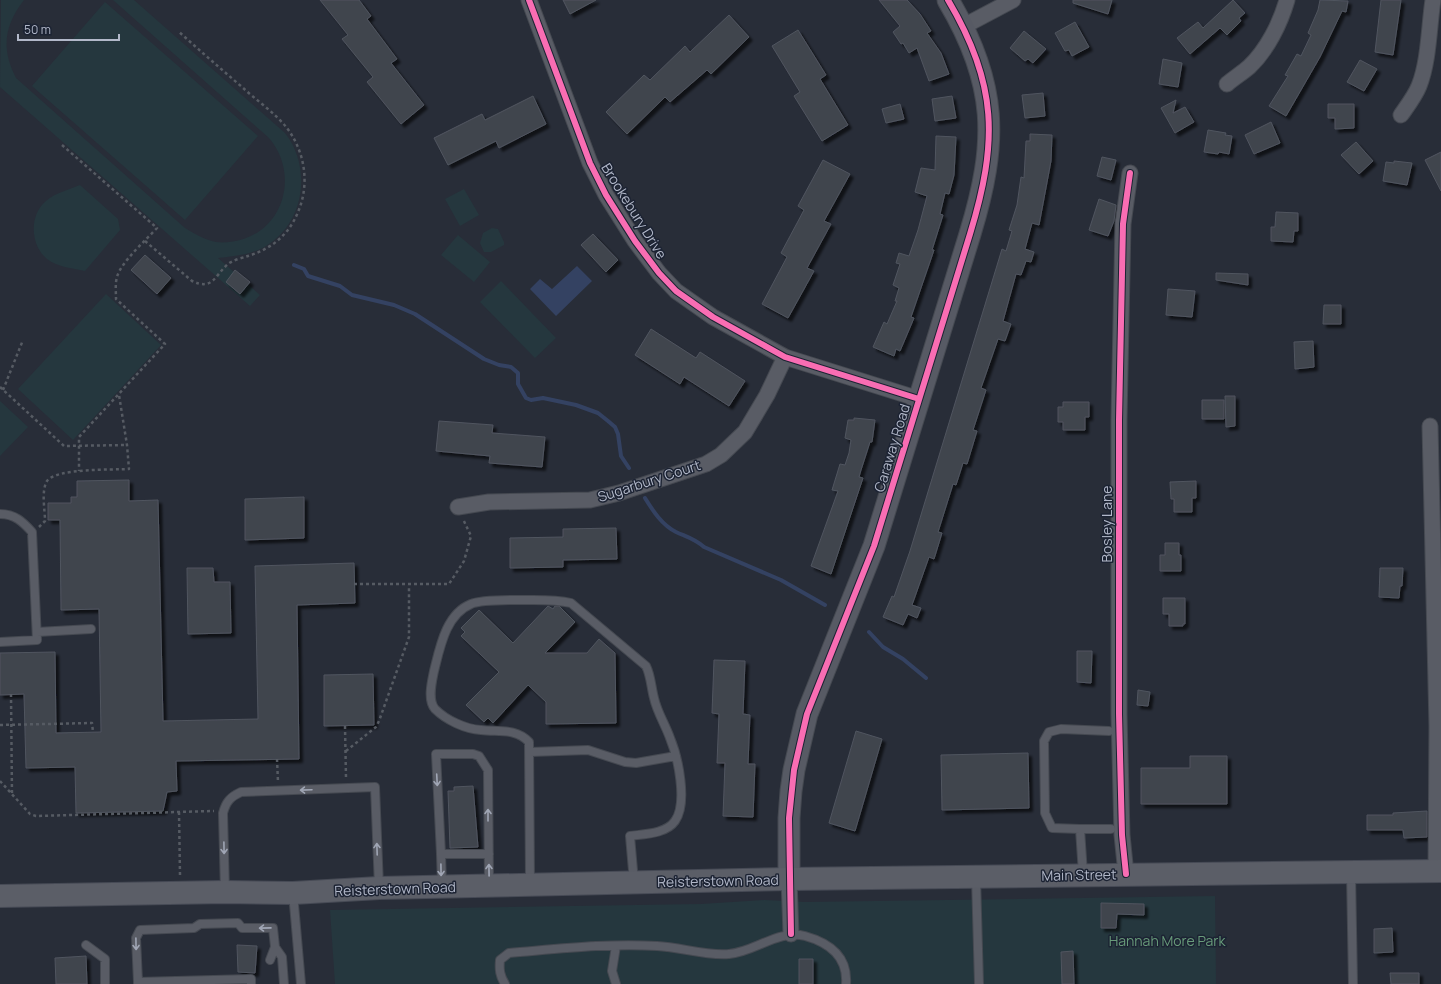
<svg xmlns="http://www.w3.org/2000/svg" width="1441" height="984" font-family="Manrope,sans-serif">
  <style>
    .green { fill: #25373e }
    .water { fill: #344262 }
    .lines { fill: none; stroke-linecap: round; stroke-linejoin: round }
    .stream { stroke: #344262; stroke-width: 4 }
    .building { fill: #40444e; stroke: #50555f; filter: url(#shadow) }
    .lane-casing { stroke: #454951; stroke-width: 10 }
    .street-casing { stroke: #454951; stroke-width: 17 }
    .secondary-casing { stroke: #454951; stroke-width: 23 }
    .primary-casing { stroke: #464a55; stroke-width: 24 }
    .path { stroke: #565b63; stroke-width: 2.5; stroke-dasharray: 3 3; stroke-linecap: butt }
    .lane { stroke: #595c65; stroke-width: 8 }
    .street { stroke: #595c65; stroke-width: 15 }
    .secondary { stroke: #575a64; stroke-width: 21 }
    .primary { stroke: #5b5e67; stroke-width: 22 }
    .cycleway-casing { stroke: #1c2333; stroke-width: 8 }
    .cycleway { stroke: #f96db3; stroke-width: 6 }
    .oneway { stroke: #a0a6b5 }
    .labels { text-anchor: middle; stroke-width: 3; stroke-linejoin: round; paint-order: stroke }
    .street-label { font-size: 14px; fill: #b2b8c9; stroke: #1c2333 }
    .park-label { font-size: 14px; fill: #689b7a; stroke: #1c2333 }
  </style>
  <defs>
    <filter id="shadow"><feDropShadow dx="3.5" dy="3.5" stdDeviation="1" flood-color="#0009"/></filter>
  </defs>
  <rect width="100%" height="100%" fill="#282d38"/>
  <path class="green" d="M1 0H24C4 26 1 49 16 78L185 228C195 234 205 240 216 242 224 243 232 242 240 240 286 228 299 171 268 137L113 0H134L285 133C312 167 305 223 266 246 251 255 235 256 218 258L260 295 250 306 0 87Z
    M105 2 258 136 185 220 32 86Z
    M80 185 118 219 120 230 85 271C72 268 57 267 47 259 30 245 29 215 46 201 55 193 68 190 80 185Z
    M464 189 479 215 460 226 445 199Z
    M492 228 498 229 504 242V245L491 252H484L480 243 483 233Z
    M458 235 490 262 474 282 441 255Z
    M501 281 556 338 535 358 480 302Z
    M106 294 161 345 73 440 18 389Z
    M0 401 28 427 0 456Z
    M1215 896 1216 984H335L330 910 701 904 764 900 805 902Z"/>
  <path class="water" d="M577 266 592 281 556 316 530 289 540 279 552 289Z"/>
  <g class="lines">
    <path class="stream" d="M294 265 304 269 308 276 340 286 352 295 394 305 415 314 484 359 499 365 511 367 518 373V384L526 398 531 400 543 398 576 405 598 413 608 421 615 427 618 434 621 456 629 468
      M645 498C653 511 662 525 676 532 687 537 695 539 704 547L781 580 825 605
      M869 632 883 647 903 659 926 678"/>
  </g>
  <path class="building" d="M320 0H359L371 16 367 19 397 59 391 63 424 105 401 124 367 82 373 77 342 39 348 35Z
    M563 0H596L570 14Z
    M879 0H907L920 14 931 31 927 33 941 53 949 74 929 81 917 48 909 53 903 43 901 44 893 32 900 26Z
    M1073 0H1112L1108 14 1073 3Z
    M1233 0 1245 13 1239 18 1241 21 1227 35 1220 28 1190 54 1177 38 1198 22 1203 28Z
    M1320 0 1348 1 1346 12 1342 11 1320 57 1286 116 1269 106 1288 76 1285 75 1297 54 1301 56 1311 35 1308 33 1318 10Z
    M1381 0H1401L1393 55 1375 52Z
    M729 15 749 37 711 74 707 70 670 102 665 97 627 134 606 112 644 75 650 80 685 46 690 52Z
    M1075 22 1089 47 1072 56 1069 50 1065 51 1055 33Z
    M798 30 826 75 820 79 848 125 822 141 794 96 800 92 772 46Z
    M1024 31 1046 49 1033 63 1028 59 1025 61 1010 48Z
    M1163 59 1182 63 1178 87 1159 84Z
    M1360 60 1377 69 1364 91 1347 82Z
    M1043 93 1045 116 1025 118 1022 95Z
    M533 96 546 124 499 148 496 141 448 165 434 138 482 114 485 120Z
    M952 96 956 118 935 121 932 99Z
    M1176 100 1173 113 1185 107 1194 122 1175 133 1161 108Z
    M900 104 904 119 886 123 882 109Z
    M1328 104H1354V128L1335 129V118H1328Z
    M1271 122 1280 143 1254 154 1245 135Z
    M1208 130 1226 133 1225 135 1232 136 1229 154 1219 152 1218 154 1204 152Z
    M1030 134 1052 135 1051 161 1039 225 1032 223 1025 249 1034 252 1031 262 1026 261 1021 275 1016 274 1003 321 1011 324 1005 341 998 339 981 388 986 390 973 430 977 431 967 464 963 463 956 485 953 484 938 532 942 533 934 559 929 557 912 605 921 608 917 618 908 614 903 625 883 617 892 596 894 597 910 551 1002 249 1006 251 1012 231 1009 230 1017 205 1021 177 1024 178 1026 141H1030Z
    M936 136 956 137 954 175 949 194 945 193 940 214 943 215 932 250H934L911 317 914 318 900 351 896 349 894 356 873 347 884 322 887 324 897 301H895L899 288 893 285 900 264 896 263 899 253 909 256 918 230 927 196 915 192 921 168 935 170Z
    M1356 142 1373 161 1359 174 1341 155Z
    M1441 152V191L1425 160Z
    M1102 157 1116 160 1111 180 1097 176Z
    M823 160 850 174 824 221 831 224 807 268 814 271 788 318 762 304 787 257 781 253 804 210 798 206Z
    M1394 161 1412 163 1407 185 1383 181 1386 162 1394 163Z
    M1099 199 1116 205 1114 221 1108 236 1089 230Z
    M1276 212 1298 213V231H1294L1293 242 1271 241V227H1275Z
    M593 234 618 260 606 272 581 245Z
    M145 255 171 278 157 294 131 270Z
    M235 270 250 282 240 294 226 282Z
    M1216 273 1248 274V285L1216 280Z
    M1168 289 1195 291 1192 317 1166 315Z
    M1324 305H1341V324H1323Z
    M651 329 696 358 700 352 745 381 729 406 684 377 680 384 635 355Z
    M1313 341 1314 367 1295 369 1294 342Z
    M1225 396H1235V426L1226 427Z
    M1202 400H1224V419H1202Z
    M1063 402H1089V417H1085V430H1063V422H1058V407H1063Z
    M854 418 875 420 872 442H870L861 470 859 477 863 478 831 574 811 566 838 491 832 490 840 464 845 465 849 453 851 440 845 438 848 420H854Z
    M439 421 493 425 492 433 545 437 542 467 489 463 490 456 436 451Z
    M129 480V501L158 500 163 721 258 719 255 566 354 563 355 603 297 605 299 759 176 761 177 791 167 792 163 811 76 813 75 767 26 768 24 694 0 695V653L55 652 56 733 101 732 99 609 61 610 60 520H48V503H71V497H77V481Z
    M1196 481V498H1192V512H1174V499H1171L1170 482Z
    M304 497V538L245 540V499Z
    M616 528 617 559 563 560V567L510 568V538L563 537V529Z
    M1165 543H1179V555H1181V571H1160V555H1165Z
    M187 568H213L214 582H230L231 633 188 634Z
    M1380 568H1403L1402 586H1400L1399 598 1379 597Z
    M1163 598H1185V624H1183V626H1169V614H1163Z
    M548 606 553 609 555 606H559L575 622 545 653H587L599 639 615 653 616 723 546 724V702L528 685 493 723 488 718 484 722 466 705 499 672 461 636 465 632 461 628 479 610 513 643Z
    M1077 651H1092L1091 683 1077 682Z
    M714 660 745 661 743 714 750 715 748 764H755L753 817 723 816 725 763H717L719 714 712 713Z
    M373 674 374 725 324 726V675Z
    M1138 690 1150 692 1148 706 1137 705Z
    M856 731 882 739 855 831 829 823Z
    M1028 753 1029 808 942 810 941 755Z
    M1190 756H1227V804H1141V768H1190Z
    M473 786 478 847 450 848 448 791H454V787Z
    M1427 811V837L1404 838 1403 830H1367V815H1393V813Z
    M1101 903 1144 904V915L1117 914 1116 928H1101Z
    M1392 928 1393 952 1374 953V929Z
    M237 945 257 946 255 973 238 972Z
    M1073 951 1074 984H1062L1061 952Z
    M86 956 87 984H56L55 958Z
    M799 959H813V984H799Z
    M1390 973H1419V984H1391Z"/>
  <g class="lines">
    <g class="lane-casing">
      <path id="lane" d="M0 514C15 514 23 522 32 532L37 640 0 642
        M37 632 91 629
        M530 752 588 750 625 762 636 763 676 756
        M1080 829H1111
        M441 854 442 885
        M489 854H441L436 754H473L479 756 488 770 489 885
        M1351 873 1353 984
        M1083 874 1080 829 1052 828 1045 813 1044 741 1049 732 1061 729 1109 731
        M976 878 979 984
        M530 884 529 742C516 728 499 732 481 730 465 729 446 720 435 709 427 700 432 681 434 671 440 647 446 614 471 604 480 600 509 600 520 600 537 600 555 599 571 603L646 666C651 676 651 687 654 698 657 712 665 724 670 738 678 757 688 803 675 821 666 834 644 834 630 836L634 882
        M225 892 223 813C226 802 230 797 241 792L375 787 379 887
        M293 893 301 984
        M86 945 105 959V984
        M270 960 275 947
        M138 982 136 938 140 930 194 928 200 924 238 923 242 928H273L275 947 282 957 284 984
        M138 984V982L251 979V984
        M505 984C500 976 499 970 500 960L509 953C558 949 608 943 657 946 681 947 705 956 729 954 755 952 778 929 805 936 830 943 848 957 846 984
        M616 984 612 971 616 946"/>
    </g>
    <g class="street-casing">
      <path id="street" d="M529 0 590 163 606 195 635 241 659 273 676 291 713 317 785 357 919 399
        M964 26 1013 0
        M1227 84C1234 78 1242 73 1249 67 1267 50 1280 24 1287 0
        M1401 115C1408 105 1415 96 1419 86 1429 61 1429 26 1433 0
        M1430 426 1437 726 1436 871
        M458 507 489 502 590 500 619 493 706 464 721 455 745 432 767 395 785 357
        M1126 874 1122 835 1119 714V420L1123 224 1130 173
        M789 879 791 934"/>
    </g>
    <g class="secondary-casing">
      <path id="secondary" d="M789 879V818L791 791 794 770 807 714 874 546 970 234C998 142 998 84 948 0"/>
    </g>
    <g class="primary-casing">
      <path id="primary" d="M0 896 225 892 293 893 379 888 789 879 1441 871"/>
    </g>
    <path class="path" d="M62 145 157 228C146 240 121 262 117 277 115 284 116 292 116 299L165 344 79 437V471
      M145 241 192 281C213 291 215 275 228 264 233 260 242 258 248 256 271 249 289 235 298 212 310 184 305 152 287 128 275 113 256 100 242 87 220 68 199 50 178 31
      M0 387 64 446 127 445
      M3 390 23 340
      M39 527 45 521C45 510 41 491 47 481 56 468 112 470 129 469L127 445 119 395
      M354 584H449L464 561 471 536 463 519
      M11 694 12 796
      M0 725 92 723 93 732
      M345 726 346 778
      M346 751 376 727 379 721 409 637V585
      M277 759 278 782
      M0 781 30 814 36 816 214 811
      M179 812 180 875"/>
    <use href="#lane" class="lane"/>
    <use href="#street" class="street"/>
    <use href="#secondary" class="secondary"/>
    <use href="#primary" class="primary"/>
    <g class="cycleway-casing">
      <path id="cycleway" d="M529 0 590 163 606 195 635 241 659 273 676 291 713 317 785 357 919 399
        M1126 874 1122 835 1119 714V420L1123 224 1130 173
        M791 934 789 818 794 770 807 714 874 546 970 234C998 142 998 84 948 0"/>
    </g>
    <use href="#cycleway" class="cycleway"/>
  </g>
  <defs><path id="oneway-shaft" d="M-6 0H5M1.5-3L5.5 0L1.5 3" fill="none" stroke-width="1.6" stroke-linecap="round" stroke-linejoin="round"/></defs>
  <g class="oneway">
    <use href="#oneway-shaft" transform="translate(437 780) rotate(87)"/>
    <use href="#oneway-shaft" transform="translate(306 790) rotate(178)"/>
    <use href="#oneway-shaft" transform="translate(488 815) rotate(-90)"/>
    <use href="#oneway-shaft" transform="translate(224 848) rotate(89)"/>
    <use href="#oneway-shaft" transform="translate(377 849) rotate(-92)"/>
    <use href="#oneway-shaft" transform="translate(441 870) rotate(89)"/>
    <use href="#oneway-shaft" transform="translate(489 870) rotate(-91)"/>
    <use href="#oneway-shaft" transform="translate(265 928) rotate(179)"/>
    <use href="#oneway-shaft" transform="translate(136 944) rotate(89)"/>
  </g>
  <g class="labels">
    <g class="street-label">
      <text transform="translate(634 211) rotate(58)" y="5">Brookebury Drive</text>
      <text transform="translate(892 448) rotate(-73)" y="5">Caraway Road</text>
      <text transform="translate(649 481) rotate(-18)" y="5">Sugarbury Court</text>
      <text transform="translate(1107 524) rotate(-90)" y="5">Bosley Lane</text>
      <text transform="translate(1079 875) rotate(-1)" y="5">Main Street</text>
      <text transform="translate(718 881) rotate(-1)" y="5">Reisterstown Road</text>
      <text transform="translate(395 889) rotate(-2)" y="5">Reisterstown Road</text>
    </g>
    <g class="park-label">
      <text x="1167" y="946">Hannah More Park</text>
    </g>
  </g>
  <path d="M18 34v6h101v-6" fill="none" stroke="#b2b8c9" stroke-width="2"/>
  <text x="24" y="34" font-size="12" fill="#b2b8c9" stroke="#1c2333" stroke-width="3" paint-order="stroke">50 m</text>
</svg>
